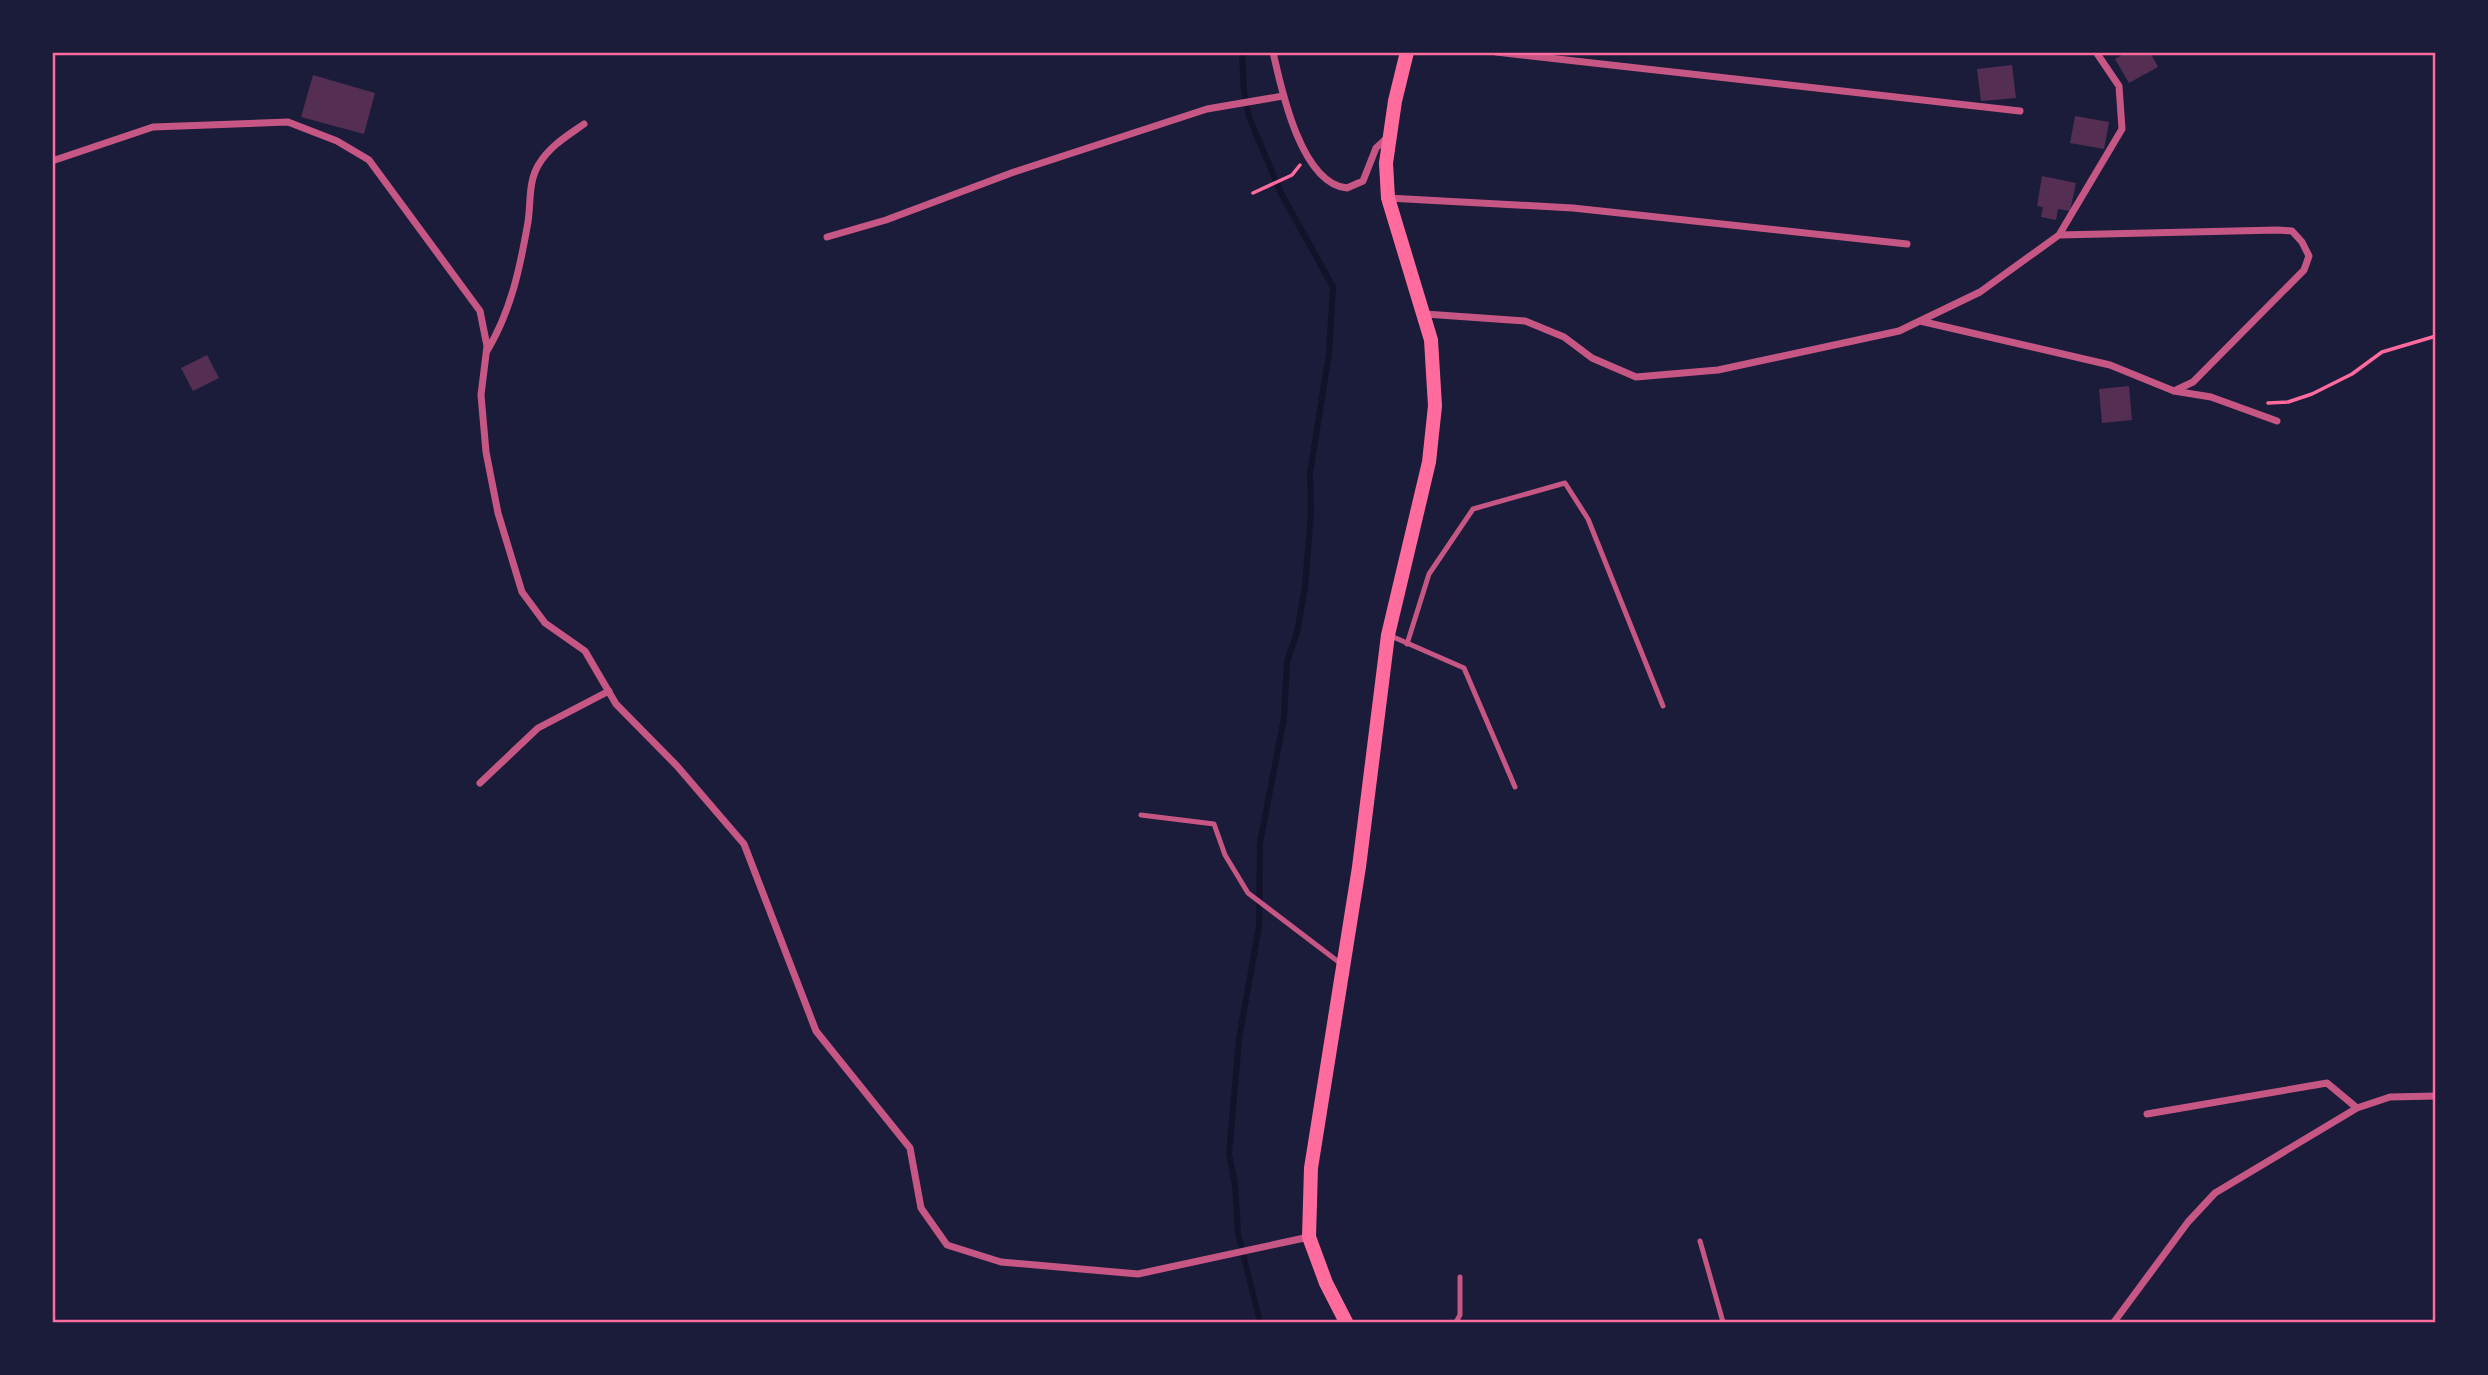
<svg xmlns="http://www.w3.org/2000/svg" width="2488" height="1375" font-family="'Work Sans',sans-serif">
  <style>
    .lines { fill: none; stroke-linecap: round; stroke-linejoin: round }
    .stream { stroke: #12122b; stroke-width: 6 }
    .building { fill: #542f53 }
    .path { stroke: #ff6b9d; stroke-width: 3.5 }
    .service { stroke: #c65784; stroke-width: 5 }
    .minor { stroke: #c65784; stroke-width: 7 }
    .secondary { stroke: #ff6b9d; stroke-width: 14 }
    .neatline { fill: none; stroke: #ff6b9d; stroke-width: 2.5 }
  </style>
  <rect width="100%" height="100%" fill="#1b1b3a"/>
  <g class="lines">
    <path class="stream" d="M1242 52 1244 92 1249 117 1281 193 1333 287 1329 354 1310 473 1311 513 1305 587 1297 632 1287 662 1284 718 1260 843 1259 926 1239 1039 1229 1154 1235 1184 1238 1234 1260 1322"/>
  </g>
  <path class="building" d="M2127 52H2150L2158 67 2129 83 2115 59Z
    M2012 65 2016 98 1981 101 1977 69Z
    M313 75 375 93 364 134 301 117Z
    M2075 116 2109 122 2104 149 2070 143Z
    M2042 176 2076 183 2070 211 2058 209 2056 220 2041 217 2043 207 2037 206Z
    M207 355 219 378 193 391 181 368Z
    M2129 386 2132 420 2102 423 2099 389Z"/>
  <g class="lines">
    <path class="path" d="M1253 193 1292 175 1300 165
      M2268 403 2288 402 2312 394 2352 374 2382 352 2436 336"/>
    <path class="service" d="M1391 636 1464 668 1515 787
      M1407 644 1429 574 1473 509 1565 483 1588 519 1663 706
      M1141 815 1214 824 1225 855 1248 893 1340 963
      M1700 1241 1723 1322
      M1456 1322 1460 1315V1277"/>
    <path class="minor" d="M1273 52C1281 88 1301 184 1347 188L1363 181 1376 148 1389 136
      M1496 52 2020 111
      M52 161 153 127 288 122 337 141 369 160 480 311 487 346 481 395 486 452 498 513 522 592 545 623 585 651 616 704 677 766 744 844 816 1031 910 1148 921 1208 947 1245 1001 1262 1138 1274 1309 1237
      M1388 198 1573 208 1907 244
      M2059 235 2278 230 2292 231 2302 242 2309 256 2304 270 2193 382 2174 391
      M827 237 886 220 1014 172 1207 109 1283 96
      M1425 314 1525 321 1564 337 1592 358 1636 377 1718 370 1899 331 1980 292 2059 235 2122 129 2119 86 2096 52
      M1920 321 2110 365 2174 391 2211 397 2277 421
      M487 351C511 311 520 268 528 222 531 203 528 181 539 164 550 146 567 136 584 124
      M480 783 538 728 609 691
      M2147 1114 2327 1083 2357 1108
      M2114 1322 2188 1222 2215 1193 2357 1108 2390 1097 2436 1096"/>
    <path class="secondary" d="M1346 1322 1326 1283 1309 1237 1311 1168 1359 867 1388 635 1429 462 1435 406 1431 340 1388 198 1386 163 1395 101 1407 52"/>
  </g>
  <rect width="2488" height="1375" fill="none" stroke="#1b1b3a" stroke-width="108"/>
  <rect x="54" y="54" width="2380" height="1267" class="neatline"/>
</svg>
